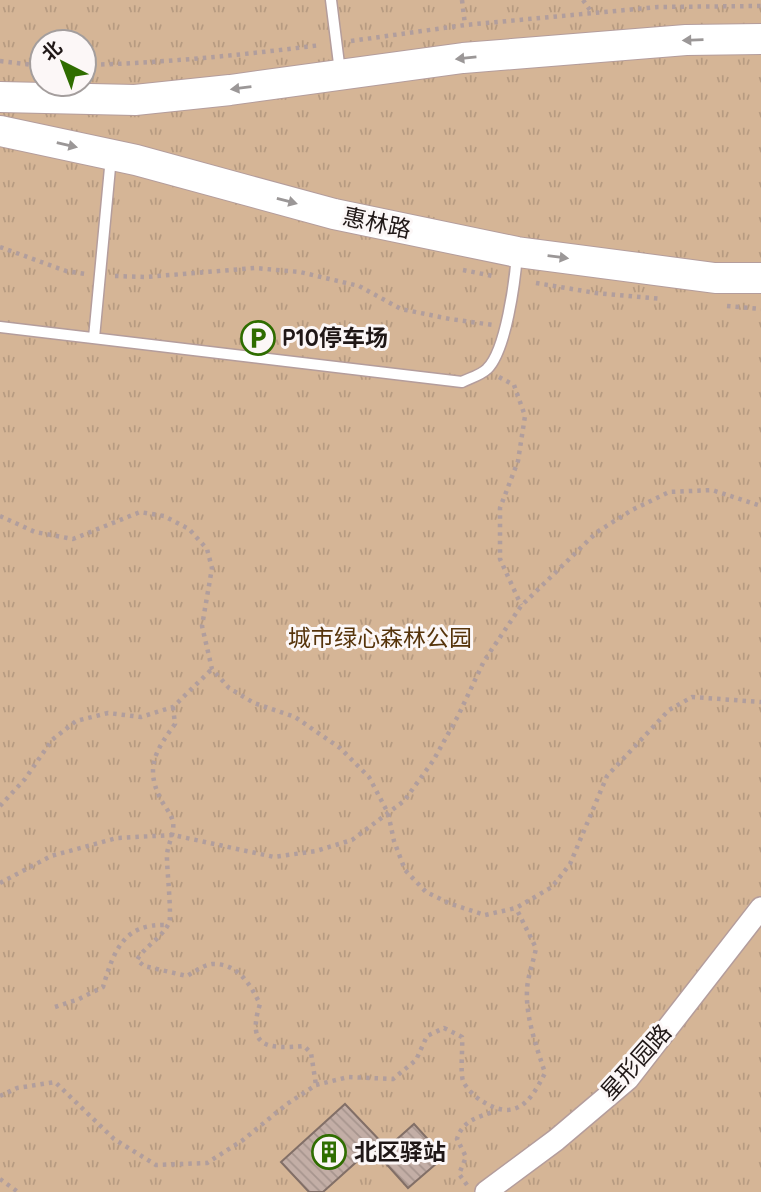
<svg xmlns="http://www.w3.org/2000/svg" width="761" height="1192" font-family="Quicksand,'Noto Sans SC',sans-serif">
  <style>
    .park { fill: url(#park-tufts); fill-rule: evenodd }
    .building { fill: url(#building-back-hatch); stroke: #826f67; stroke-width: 2 }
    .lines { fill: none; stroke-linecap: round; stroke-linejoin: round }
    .service-casing { stroke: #b49d9c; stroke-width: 13 }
    .minor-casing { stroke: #b49d9c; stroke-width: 24 }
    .secondary-casing { stroke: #b49d9c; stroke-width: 32 }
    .path { stroke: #b19e9d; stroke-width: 4.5; stroke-dasharray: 3.5 5; stroke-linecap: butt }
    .service { stroke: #fff; stroke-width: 10 }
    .minor { stroke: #fff; stroke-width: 21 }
    .secondary { stroke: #fff; stroke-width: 30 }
    .oneway { fill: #9b9797 }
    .labels { text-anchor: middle; stroke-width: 6; stroke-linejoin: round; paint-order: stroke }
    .street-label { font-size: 23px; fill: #201817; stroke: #fcf7f7 }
    .poi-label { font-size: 23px; font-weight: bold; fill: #201817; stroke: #fcf7f7; text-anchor: start }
    .park-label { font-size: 23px; fill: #56340b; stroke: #fcf7f7 }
  </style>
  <defs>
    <pattern id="park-tufts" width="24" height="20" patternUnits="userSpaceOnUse" patternTransform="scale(1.75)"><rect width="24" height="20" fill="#d5b596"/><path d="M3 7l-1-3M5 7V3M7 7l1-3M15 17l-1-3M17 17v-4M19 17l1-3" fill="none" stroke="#b79b81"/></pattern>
    <pattern id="building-back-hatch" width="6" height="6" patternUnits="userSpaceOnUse" patternTransform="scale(1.75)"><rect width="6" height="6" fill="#c3aea6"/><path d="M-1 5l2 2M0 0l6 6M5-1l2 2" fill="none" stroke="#a7958e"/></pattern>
  </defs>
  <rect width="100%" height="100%" fill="#fde4e4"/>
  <path class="park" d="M0 0H761V1192H0ZM42 42H84V84H42Z"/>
  <path class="building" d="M345 1104 387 1148 414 1124 444 1157 408 1188 372 1148 323 1192H309L281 1162Z"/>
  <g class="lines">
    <g class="service-casing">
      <path id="service" d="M331 0 340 72
        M0 327 462 382C470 378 481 375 487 369 506 351 515 281 517 254
        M94 338 111 157"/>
    </g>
    <g class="minor-casing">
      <path id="minor" d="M486 1192 556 1140 628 1079 761 908"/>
    </g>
    <g class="secondary-casing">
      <path id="secondary" d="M0 97 135 100 230 90 463 58 686 40 761 39
        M0 131 136 160 334 214 517 252 715 278H761"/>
    </g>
    <path class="path" d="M462 0 465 25
      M583 0 592 13
      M351 41 465 25 658 7 761 6
      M0 61 42 66
      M84 65C164 63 242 55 321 45
      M0 247 66 271 86 274
      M463 270 493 276
      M115 276 146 277 255 268 300 272 359 286 401 309 450 319 493 325
      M536 283 596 293 662 299
      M727 306 761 309
      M499 377 514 385 525 416 518 461 500 508V559L521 605
      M0 516 35 532 73 539 140 512 164 516 189 529 207 549 212 568 202 626 212 669 229 688 254 703 295 717 340 748 369 777 388 813 394 841 405 870 426 892 451 904 485 915 516 908 552 887 570 864 607 776 669 710 692 697 761 702
      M173 707 175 724C156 750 145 767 160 798 164 806 171 813 173 822 175 835 166 846 167 859 167 870 172 917 169 923 162 938 145 946 137 960L144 966 187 976C194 972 204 965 212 964 238 963 250 984 260 1004 246 1048 268 1049 304 1046L311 1053 316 1085
      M0 806 25 779 52 740 76 721 108 713 141 717 173 707 212 669
      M0 883 51 856 117 838 173 835 274 857 316 851 352 840 404 801 433 761 458 716 484 661 521 606 597 532 632 510 669 492 712 490 761 506
      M55 1007 79 999 103 987C114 950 124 923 167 925
      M0 1096 17 1088 55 1082 114 1139 156 1165 207 1163 243 1140 287 1104 316 1085 348 1077 393 1079 416 1060 427 1036 444 1028 462 1037C463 1048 460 1071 463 1081 466 1088 476 1098 482 1101 515 1122 530 1103 545 1073 536 1045 523 1011 528 981 530 970 534 959 536 948L516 908
      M0 1179 18 1192
      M467 1185 459 1174 466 1157 457 1139C463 1120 478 1117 496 1111"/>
    <use href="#service" class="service"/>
    <use href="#minor" class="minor"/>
    <use href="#secondary" class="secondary"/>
  </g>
  <defs><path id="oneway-solid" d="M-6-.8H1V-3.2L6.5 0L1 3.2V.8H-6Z" transform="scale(1.75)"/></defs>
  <g class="oneway">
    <use href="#oneway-solid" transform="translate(693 40) rotate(178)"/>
    <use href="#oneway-solid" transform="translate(466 58) rotate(174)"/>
    <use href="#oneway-solid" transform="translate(241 88) rotate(173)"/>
    <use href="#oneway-solid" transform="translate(67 145) rotate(13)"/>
    <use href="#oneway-solid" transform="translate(287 201) rotate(15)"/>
    <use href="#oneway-solid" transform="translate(558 257) rotate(7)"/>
  </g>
  <defs>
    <g id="parking-ring" transform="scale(1.75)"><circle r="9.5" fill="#fcf7f7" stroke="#2f6d00" stroke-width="1.5"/><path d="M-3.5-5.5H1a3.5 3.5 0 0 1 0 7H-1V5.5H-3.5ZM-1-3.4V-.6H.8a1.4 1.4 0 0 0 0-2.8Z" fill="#2f6d00"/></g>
    <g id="building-ring" transform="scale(1.75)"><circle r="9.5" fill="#fcf7f7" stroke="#2f6d00" stroke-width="1.5"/><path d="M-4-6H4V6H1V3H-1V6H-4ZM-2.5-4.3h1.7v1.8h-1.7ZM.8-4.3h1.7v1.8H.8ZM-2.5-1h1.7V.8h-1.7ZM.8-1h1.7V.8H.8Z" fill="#2f6d00"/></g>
  </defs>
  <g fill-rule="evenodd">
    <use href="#parking-ring" x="258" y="338"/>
    <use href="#building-ring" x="329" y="1152"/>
  </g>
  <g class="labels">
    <g class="street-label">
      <text transform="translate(377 223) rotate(12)" y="8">惠林路</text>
      <text transform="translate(636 1062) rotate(-48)" y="8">星形园路</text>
    </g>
    <g class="poi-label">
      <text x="282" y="346">P10停车场</text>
      <text x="354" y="1160">北区驿站</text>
    </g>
    <g class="park-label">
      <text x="380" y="646">城市绿心森林公园</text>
    </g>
  </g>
  <g transform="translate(63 63) rotate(318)"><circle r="33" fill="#fcf7f7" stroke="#a49e9d" stroke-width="2"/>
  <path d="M0-5L12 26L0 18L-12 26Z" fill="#2f6d00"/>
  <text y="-10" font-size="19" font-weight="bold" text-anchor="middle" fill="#201817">北</text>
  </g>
</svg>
